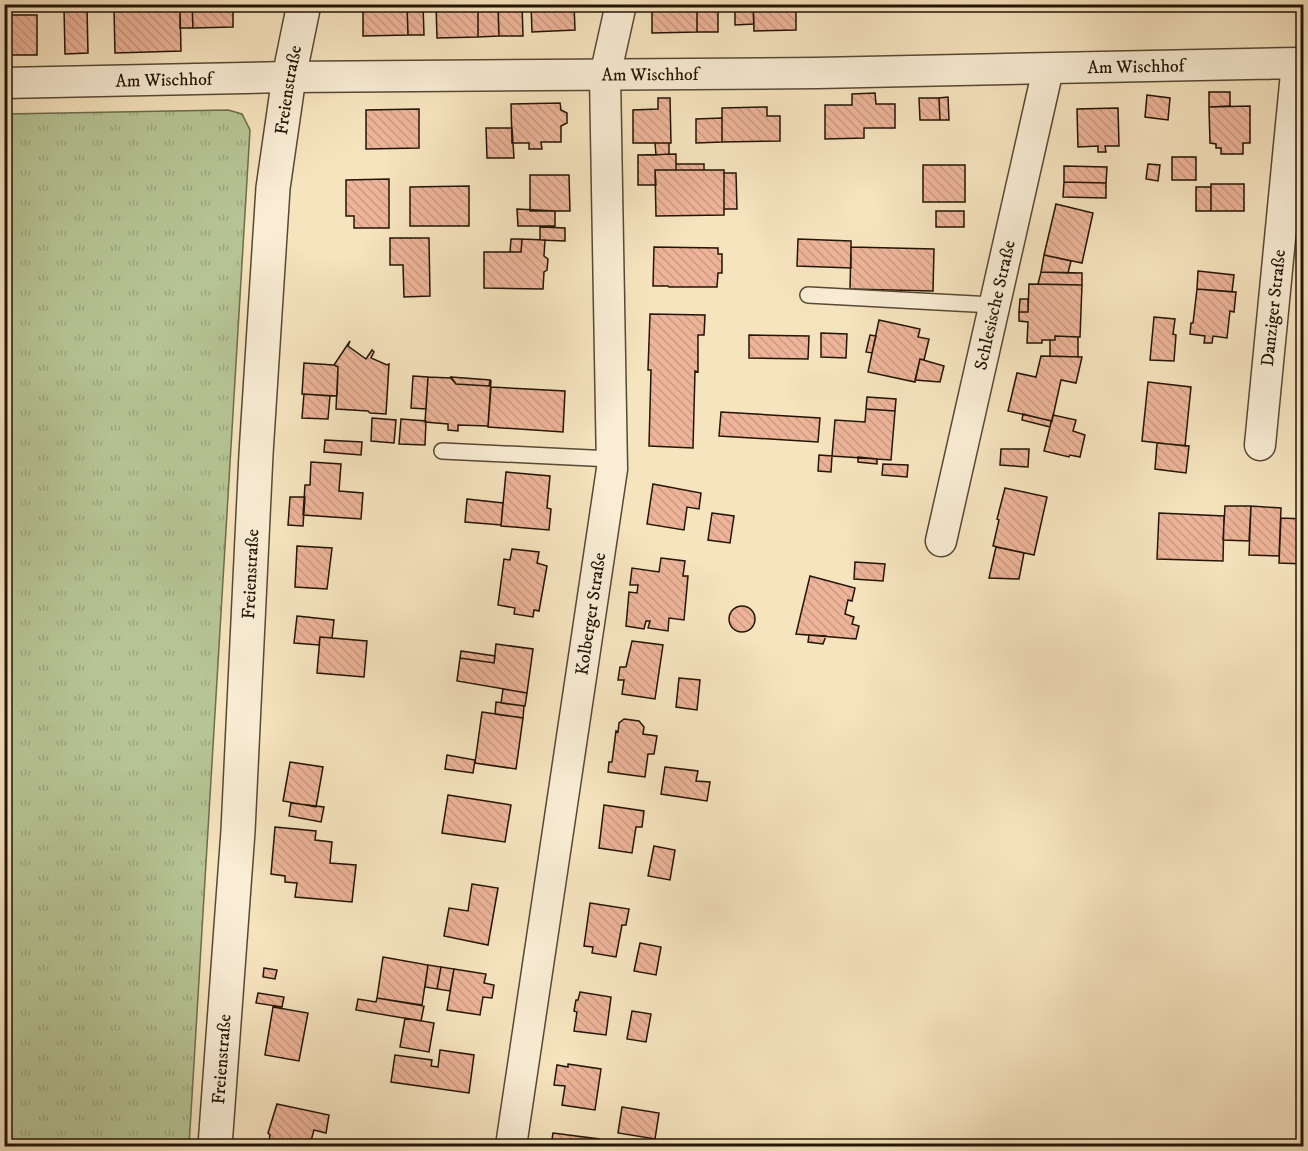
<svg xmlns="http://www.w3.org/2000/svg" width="1308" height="1151" font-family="'IM FELL DW Pica',serif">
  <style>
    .grass { fill: url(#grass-tufts); stroke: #6c6d4d; stroke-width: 1.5 }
    .building { fill: url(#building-back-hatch); stroke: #221504; stroke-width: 1.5 }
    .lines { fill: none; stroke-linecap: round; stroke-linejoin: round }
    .service-casing { stroke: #574933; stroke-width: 18 }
    .minor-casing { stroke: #574933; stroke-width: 33 }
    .tertiary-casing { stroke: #574933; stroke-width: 36 }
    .service { stroke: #f9edd5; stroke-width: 15 }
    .minor { stroke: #f9edd5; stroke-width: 30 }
    .tertiary { stroke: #f9edd5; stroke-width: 33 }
    .labels { text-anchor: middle; stroke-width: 4.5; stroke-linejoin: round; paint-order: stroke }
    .street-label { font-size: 18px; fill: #221504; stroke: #f9edd5 }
  </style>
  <defs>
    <pattern id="grass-tufts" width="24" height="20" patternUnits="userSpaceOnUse" patternTransform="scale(1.5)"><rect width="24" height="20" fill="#b7c596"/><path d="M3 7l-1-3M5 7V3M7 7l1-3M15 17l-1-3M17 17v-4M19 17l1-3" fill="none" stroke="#9da880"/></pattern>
    <pattern id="building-back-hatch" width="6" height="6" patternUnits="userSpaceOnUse" patternTransform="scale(1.5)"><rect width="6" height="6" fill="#edb499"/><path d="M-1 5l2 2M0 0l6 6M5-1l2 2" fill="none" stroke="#cb9a82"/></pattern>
  </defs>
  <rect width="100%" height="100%" fill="#f6e4bf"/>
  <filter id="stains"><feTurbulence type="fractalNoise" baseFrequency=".00333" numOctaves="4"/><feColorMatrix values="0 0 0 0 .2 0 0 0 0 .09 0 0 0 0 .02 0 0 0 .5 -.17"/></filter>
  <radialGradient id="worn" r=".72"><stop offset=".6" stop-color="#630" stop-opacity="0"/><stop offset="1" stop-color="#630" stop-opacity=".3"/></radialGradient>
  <path class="grass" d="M228 110 242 114 250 130 189 1146H5V114Z"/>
  <path class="building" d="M180 4H192L193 28H180Z
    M192 4H233V27L193 28Z
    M363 4H407L408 35 363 36Z
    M407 4H423L424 35H408Z
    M436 4H478V37L437 38Z
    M498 4H522L523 36H499Z
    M531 4H574L575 30 532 32Z
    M652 4H697V32L652 33Z
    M735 4H753L754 24 735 25Z
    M753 4H796V30L754 31Z
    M4 5H10V15H37V55H4Z
    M87 7 88 53 65 54 64 8Z
    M718 7V32H697V8Z
    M180 8 181 51 115 53 114 9Z
    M498 9 499 36 478 37V10Z
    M1209 92H1230V106L1209 107Z
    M875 93 876 104H895V128H864V138L825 139V105H852V94Z
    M1147 95 1170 98 1168 120 1145 117Z
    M948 97 949 120H940L939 98Z
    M658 98H670L671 143H633V110L658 109Z
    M919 98H939L940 120H920Z
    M560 103 561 110 567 113V123L561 126V142H541L542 149H529V143H512L511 104Z
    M1250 106V143H1243V154H1221V148H1216V144L1210 143 1209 107Z
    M767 107V116H780V141L722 142V108Z
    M1118 108 1119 146H1105L1106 152H1098V146L1078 147 1077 109Z
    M419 109V148L366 149V110Z
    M722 118V142L696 143V119Z
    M486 128H512L514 158H487Z
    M655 143H669V154L656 155Z
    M676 154V170H655L656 185H638V155Z
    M1172 157H1196V180H1172Z
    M676 164H704V170H676Z
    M1148 164 1160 165 1158 181 1146 179Z
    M923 165H965V202H923Z
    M1064 166 1107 167 1106 183 1064 182Z
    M655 170H724V215L656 216Z
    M724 173H736L737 209H724Z
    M530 175H569L570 211H530Z
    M389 179V228H354V216H346V180Z
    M1064 182 1106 183V198L1063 197Z
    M1211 184H1244V211H1211Z
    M469 186V226H410V187Z
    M1196 187H1211V211H1196Z
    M1056 204 1093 213 1082 263 1044 255Z
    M517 209 555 211V226H518Z
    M936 211H964V227H936Z
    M540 227 565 228V241L540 240Z
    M390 238H429L430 296 404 297 403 265H390Z
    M511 239H522L521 252H510Z
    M522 239 545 240 544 256 548 259 547 270 544 272 543 289 484 288V252H521Z
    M798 239 851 241V268L797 266Z
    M654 247 718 248V254H722V273H718L717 287H669L668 286H653Z
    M851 247 934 249 933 291 850 289Z
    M1044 255 1071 261 1068 273 1041 272Z
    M1198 271 1234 275 1232 292 1197 289Z
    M1041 272 1082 273V285L1038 284Z
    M1029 284 1082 285 1080 337 1055 336V340H1042V343H1027L1028 322 1019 321V312H1028Z
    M1197 289 1236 292 1234 312 1230 311 1227 338 1213 336 1212 343H1204L1205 336 1190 334 1191 323H1193Z
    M1020 299H1028V312H1019Z
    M650 314 705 315 704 335H698V372L695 371 693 448 649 446 651 370H648Z
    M1154 317 1175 319 1173 334 1176 335 1174 361 1150 360Z
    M879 320 920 329 918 337 929 339 924 360 920 359 915 382 868 372Z
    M821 333 847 334 846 358 821 357Z
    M749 335 809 336 808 359 749 358Z
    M870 335 876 336 872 353 866 352Z
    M1055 336 1078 337V357L1050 356V340H1055Z
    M350 341 348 346 366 359 372 350 374 352 371 358 387 365 389 364 386 414 370 413 368 411 336 409 338 367 334 365Z
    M1041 356 1082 357 1076 383 1061 380 1052 421 1008 411 1017 373 1036 377Z
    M920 359 944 366 940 382 915 380Z
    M304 363 334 365 338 367 337 396 302 394Z
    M413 376 428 377 426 409 411 408Z
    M428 377 451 378 456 384 489 386 491 380 488 426 458 425V431L448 430V424L425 422Z
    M451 377 490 380 489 386 456 384Z
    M1148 382 1191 387 1185 446 1142 441Z
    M491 387 565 391 563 432 488 427Z
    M304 394 330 396 328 419 302 418Z
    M867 397 896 399 895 411 866 409Z
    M866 409 895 411 891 460 832 456 835 420 865 422Z
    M721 412 820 418 818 442 719 436Z
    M1023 414 1051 421 1050 427 1022 420Z
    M1053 415 1076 420 1073 431 1085 435 1080 457 1070 455 1069 457 1044 451Z
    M372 418 396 420 394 443 371 441Z
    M401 419 426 421 425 445 399 444Z
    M325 440 362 442 361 455 324 452Z
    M1157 443 1189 446 1186 473 1155 469Z
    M1001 449H1029L1028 467 1000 465Z
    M819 455 832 456 831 472 818 471Z
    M858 457 877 459V464L858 462Z
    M311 462 341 464 339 491 363 493 361 519 303 515 305 485H310Z
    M883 464 908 465 907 477 882 475Z
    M506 472 550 476 547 508 551 509 549 530 501 526Z
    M653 484 701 493 699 509 687 507 684 530 647 524Z
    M1005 488 1047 497 1034 555 993 546 999 520 997 519Z
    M290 497H305L303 526 288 525Z
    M467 499 503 503 501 525 465 522Z
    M1225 506H1251L1249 541 1223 540Z
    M1251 506 1281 508 1279 556 1249 555Z
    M712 513 734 516 730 543 708 540Z
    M1159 513 1224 516 1223 561 1157 559Z
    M1281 518 1304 519V564L1279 563Z
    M297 546 332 548 327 589 295 587Z
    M996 547 1024 553 1019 579 989 578Z
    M512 549 539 552 537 563 547 566 539 611 534 610 533 617 514 614 515 608 498 605 504 559 510 560Z
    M661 558 685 561 683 576H688L684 620 669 618 668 631 648 628 650 621H646L644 629 626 626 629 592 637 593 638 585H630L632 568 659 572Z
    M855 562 885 564 883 581 854 579Z
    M810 576 855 588 852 601 848 600 845 614 854 617 852 624 859 626 856 639 796 634Z
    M729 619a13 13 0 1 1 26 0a13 13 0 1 1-26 0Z
    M297 616 334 620 332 638 320 637 319 645 294 643Z
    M809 635 826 636 823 644 808 642Z
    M320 637 367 641 364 677 317 673Z
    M632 641 663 645 655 699 622 694 624 680H618L620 667H626Z
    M496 644 533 649 527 693 457 681 460 658 494 663Z
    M461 651 495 656 494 663 460 658Z
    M679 678 700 680 697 710 676 707Z
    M503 689 527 693 525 706 501 703Z
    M496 702 524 706 523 718 495 714Z
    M482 712 523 718 516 769 475 763Z
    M624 719 639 721 644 727 643 734 657 736 654 754H648L645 777 608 772 609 762H612L616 731 618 732 619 723Z
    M447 755 475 760 473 773 445 769Z
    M290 762 323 767 316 807 283 801Z
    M665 767 698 771 696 781 710 782 707 801 661 794Z
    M448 795 511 805 505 842 442 833Z
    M291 803 324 807 321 822 289 816Z
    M604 805 644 811 642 827H636L632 853 599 848Z
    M275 827 316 831 315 840 332 842 330 863 356 865 352 902 295 897 297 883 285 882V876L271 874Z
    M654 846 675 850 670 880 648 876Z
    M472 884 498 888 488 945 444 936 449 908 468 911Z
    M590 903 629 909 626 925H622L616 957 592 953 593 947 584 946Z
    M640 943 661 947 656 975 634 971Z
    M383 957 428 965 422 1005 377 998Z
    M428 965 441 967 437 989 425 987Z
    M441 967 454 969 450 991 437 989Z
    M264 968 277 970 275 979 263 977Z
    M454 969 486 974 484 983 494 985 492 998 483 997 480 1015 447 1010Z
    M580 992 611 997 606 1035 574 1031 577 1012 574 1011 576 1000H578Z
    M258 993 284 997 282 1007 256 1003Z
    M377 998 424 1006 421 1021 356 1010 358 999 376 1002Z
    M273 1007 308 1013 299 1061 265 1055Z
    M632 1011 651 1014 646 1042 627 1039Z
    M405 1018 434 1023 429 1052 400 1047Z
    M440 1050 474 1055 469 1093 391 1082 395 1055 432 1060 431 1066 438 1067Z
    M568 1064 601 1069 595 1110 562 1105 565 1086 554 1085 557 1065 568 1067Z
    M277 1104 329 1115 326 1133 314 1130 311 1141 307 1146H268L270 1135 268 1133Z
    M622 1107 659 1113 655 1139 618 1133Z
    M553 1133 599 1139 598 1146H551Z
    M599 1140 617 1143 616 1146H598Z"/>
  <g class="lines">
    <g class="service-casing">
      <path id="service" d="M808 295 993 305
        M442 451 612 459"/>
    </g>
    <g class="minor-casing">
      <g id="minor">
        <path id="s1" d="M4 83 289 77 817 73 1297 63 1260 445"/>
        <path id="s2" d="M941 541 1048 69"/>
        <path id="s3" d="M511 1146 612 469 605 76 621 4"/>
      </g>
    </g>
    <g class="tertiary-casing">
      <g id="tertiary">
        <path id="s4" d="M215 1146 238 831 256 454 273 188 289 77 304 4"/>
      </g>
    </g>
    <use href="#service" class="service"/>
    <use href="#minor" class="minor"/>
    <use href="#tertiary" class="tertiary"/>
  </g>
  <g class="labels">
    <g class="street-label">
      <text dy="6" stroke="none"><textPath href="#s1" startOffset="1132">Am Wischhof</textPath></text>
      <text dy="6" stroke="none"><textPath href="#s1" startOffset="646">Am Wischhof</textPath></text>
      <text dy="6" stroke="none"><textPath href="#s1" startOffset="160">Am Wischhof</textPath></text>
      <text dy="6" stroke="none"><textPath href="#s4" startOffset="1059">Freienstraße</textPath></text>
      <text dy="6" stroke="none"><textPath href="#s2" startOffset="242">Schlesische Straße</textPath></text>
      <text transform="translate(1273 308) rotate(-84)" y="6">Danziger Straße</text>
      <text dy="6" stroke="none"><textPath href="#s4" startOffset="573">Freienstraße</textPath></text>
      <text dy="6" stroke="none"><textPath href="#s3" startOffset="538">Kolberger Straße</textPath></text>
      <text dy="6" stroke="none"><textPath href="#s4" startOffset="87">Freienstraße</textPath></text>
    </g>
  </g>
  <rect width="1308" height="1151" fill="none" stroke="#f6e4bf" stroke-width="24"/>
  <rect x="6" y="6" width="1296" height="1139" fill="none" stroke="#221504" stroke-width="3"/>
  <rect x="12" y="12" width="1284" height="1127" fill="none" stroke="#221504" stroke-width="1.5"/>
  <rect width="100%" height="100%" filter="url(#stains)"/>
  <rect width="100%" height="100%" fill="url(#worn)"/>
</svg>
